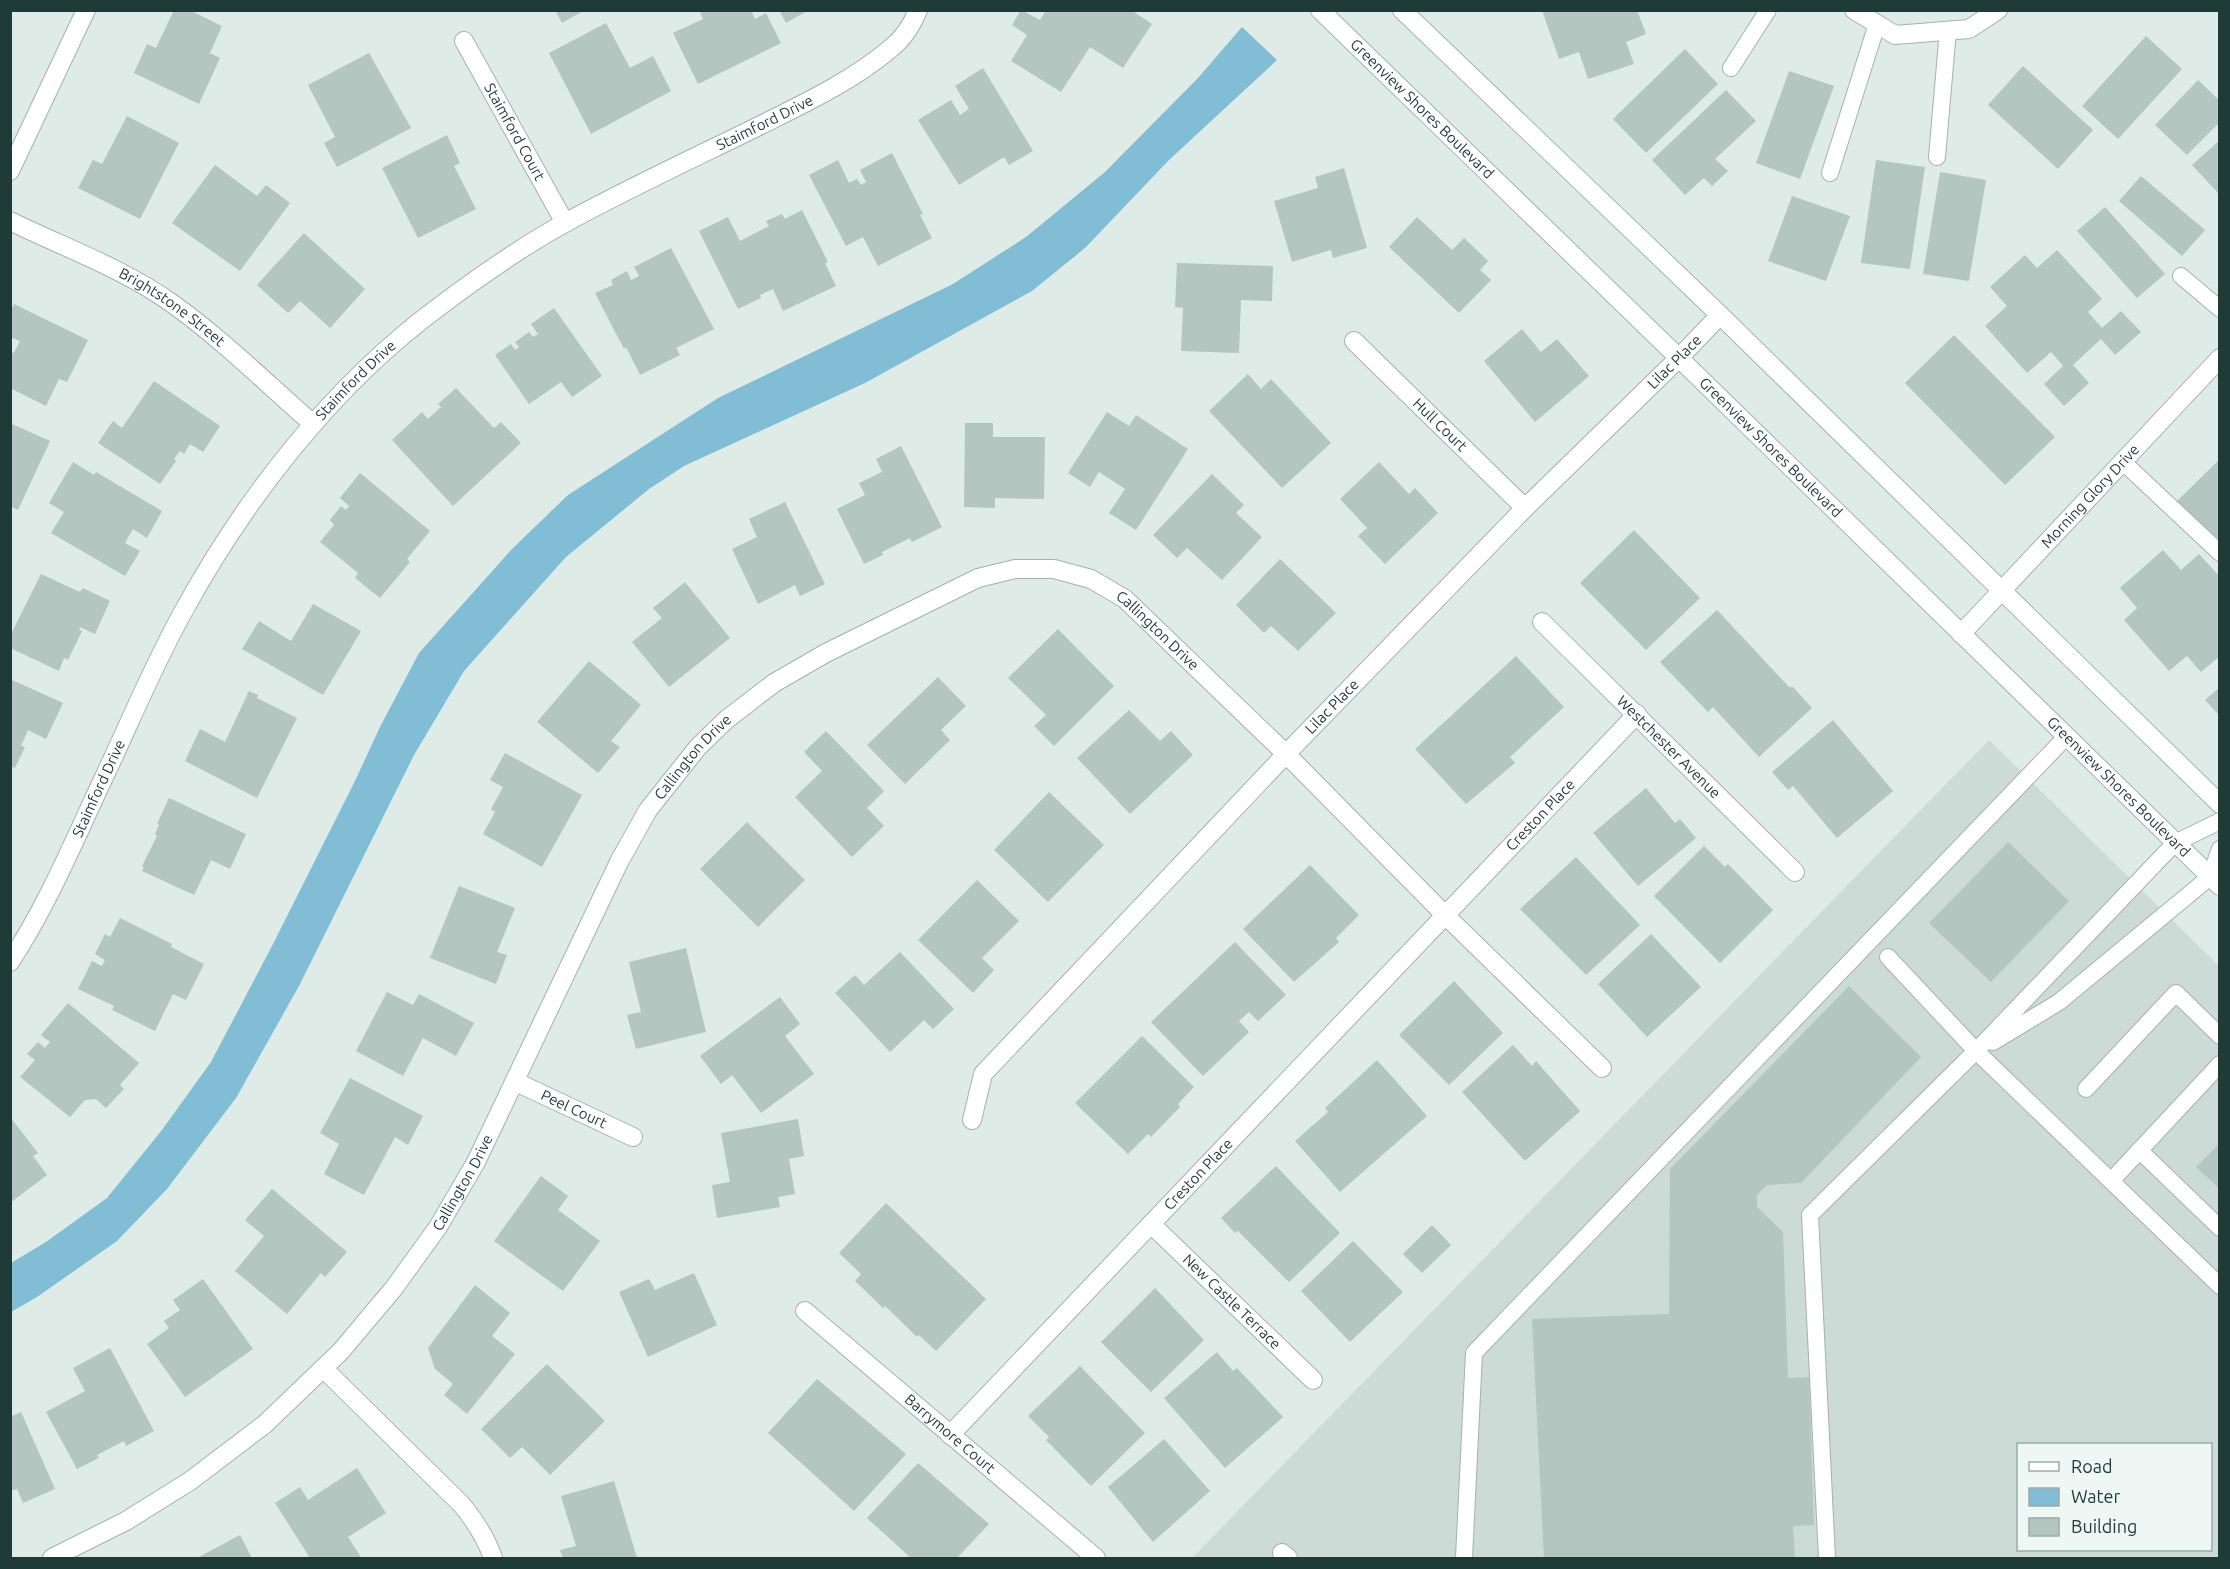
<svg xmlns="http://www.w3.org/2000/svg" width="2230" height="1569" font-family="Ubuntu,sans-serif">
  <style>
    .built { fill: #ccdbd6; fill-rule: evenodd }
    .water { fill: #81bdd5 }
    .building { fill: #b3c6c0 }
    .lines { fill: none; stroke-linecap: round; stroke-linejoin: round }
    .lane-casing { stroke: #a1b3af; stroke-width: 18 }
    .street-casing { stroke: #a1b3af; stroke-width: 20 }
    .secondary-casing { stroke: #9cb7b1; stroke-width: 20 }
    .lane { stroke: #fff; stroke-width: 16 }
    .street { stroke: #fff; stroke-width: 18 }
    .secondary { stroke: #fff; stroke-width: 18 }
    .labels { text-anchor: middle; stroke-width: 5; stroke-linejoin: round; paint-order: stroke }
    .street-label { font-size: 15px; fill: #1e3b37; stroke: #eef7f4 }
  </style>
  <rect width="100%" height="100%" fill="#deebe7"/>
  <path class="built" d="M1989 740 2219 966V1558H1192ZM2018 1444H2210V1550H2018Z"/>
  <path class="water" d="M1242 27 1277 60 1169 160 1085 248 1032 291 865 383 684 466 649 489 566 557 464 671 414 755 299 986 236 1098 167 1189 117 1241 37 1297 11 1312V1263L46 1242 107 1198 162 1130 211 1062 272 946 355 781 380 727 419 653 513 548 568 495 718 398 953 284 1026 237 1105 172 1198 78Z"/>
  <path class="building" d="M174 10H189L222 26 210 53 220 58 199 104 134 73 147 44 156 48Z
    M555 10H585L562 23Z
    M699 10H751L755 19 766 13 781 43 698 84 673 33 703 19Z
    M779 10H809L786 23Z
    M1021 10 1040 20 1046 10H1131L1152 24 1123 68 1090 47 1061 92 1011 61 1027 35 1012 25Z
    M1542 10H1637L1646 34 1626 42 1634 64 1588 79 1579 52 1559 59Z
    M606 23 630 68 653 56 671 91 591 134 549 53Z
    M2146 36 2182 69 2118 139 2082 106Z
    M1685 49 1718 84 1646 153 1613 119Z
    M369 53 411 128 337 167 324 143 335 137 308 85Z
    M2023 66 2093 130 2058 169 1988 105Z
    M983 68 1033 151 1009 165 1004 157 959 185 918 120 951 100 960 115 969 109 955 86Z
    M1789 71 1834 86 1800 179 1756 163Z
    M2198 80 2220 101V122L2187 155 2155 125Z
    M1726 90 1756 121 1715 159 1728 171 1712 186 1704 178 1685 195 1652 160Z
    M127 116 179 143 140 219 78 188 93 160 102 164Z
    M447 135 460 163 454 166 476 209 418 238 382 168Z
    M2220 140V195L2192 165Z
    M892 153 923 214 920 215 932 238 878 266 863 237 846 246 809 175 838 160 849 183 857 179 861 185 866 182 860 170Z
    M1876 160 1925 167 1910 269 1861 263Z
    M215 165 257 196 266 185 290 203 240 271 172 223Z
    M1344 168 1367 248 1333 258 1331 250 1292 262 1274 201 1318 188 1315 177Z
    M1940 172 1986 180 1969 281 1923 274Z
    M2141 176 2205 230 2182 256 2119 201Z
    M1792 196 1850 216 1826 281 1768 261Z
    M2105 207 2165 274 2137 298 2077 231Z
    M802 210 828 262 825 263 836 286 783 311 773 289 760 295 761 298 738 309 699 231 728 217 740 241 769 226 766 221 782 214 785 219Z
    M1417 217 1452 250 1464 238 1488 261 1480 270 1491 280 1459 313 1389 247Z
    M304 233 365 289 330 328 300 301 288 313 257 285Z
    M671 248 714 329 676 348 680 355 640 375 626 347 624 349 595 293 613 285 611 280 627 271 631 280 639 276 634 267Z
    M2057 250 2102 299 2088 312 2102 328 2121 311 2141 332 2115 355 2101 339 2073 365 2089 383 2064 406 2044 384 2063 366 2051 352 2027 373 1985 326 2007 306 1990 287 2025 255 2037 268Z
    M1177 263 1273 266 1272 301 1241 300 1239 353 1181 351 1183 308 1175 307Z
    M14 304 88 340 67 382 59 379 46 406 10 388V351L14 353 20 341 10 337V312Z
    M554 308 602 376 572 397 561 382 529 404 495 355 511 344 515 350 519 347 515 342 529 332 533 337 538 334 531 324Z
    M1522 329 1541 352 1557 339 1589 376 1535 422 1484 361Z
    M1954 335 2055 437 2005 485 1905 383Z
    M1248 374 1261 389 1271 379 1331 443 1282 488 1209 411Z
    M154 381 220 426 203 452 190 444 184 454 180 451 174 459 176 461 160 484 98 443 113 421 122 428Z
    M456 388 494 428 501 422 521 443 453 506 392 440 422 412 428 419 441 407 438 404Z
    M1107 412 1129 426 1136 415 1188 449 1136 530 1109 513 1125 489 1099 472 1090 487 1068 473Z
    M10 423 50 441 18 510 10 506Z
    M965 423H993V437H1045L1044 499 995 498V508L964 507Z
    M901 446 942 527 912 542 910 538 882 552 883 555 864 564 837 509 865 495 859 483 882 472 876 459Z
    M2220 459V535L2214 540 2176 502Z
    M73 462 94 475 96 472 162 511 147 538 133 529 125 543 140 551 125 576 51 533 64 512 49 503Z
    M1379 462 1409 494 1415 488 1438 513 1385 564 1358 536 1367 528 1340 499Z
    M360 473 430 531 407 559 410 562 380 598 355 578 358 573 320 542 334 525 330 520 341 506 346 510 349 506 340 498Z
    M1212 474 1244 505 1236 513 1262 537 1222 580 1187 548 1177 558 1153 535Z
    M785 502 825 584 800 596 795 585 758 604 732 549 757 537 749 519Z
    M1634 530 1700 598 1646 650 1580 583Z
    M2163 550 2181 570 2199 554 2220 577V656L2201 672 2187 656 2169 671 2124 620 2137 608 2120 588Z
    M1280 559 1336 613 1298 651 1271 626 1264 633 1236 605Z
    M41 574 80 592 83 588 110 601 95 634 80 627 79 629 82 631 68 660 64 658 59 671 10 648V636Z
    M685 582 730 638 669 687 632 642 662 618 653 608Z
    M313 604 361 631 323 695 242 649 259 621 291 641Z
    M1717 610 1790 688 1792 686 1812 708 1759 757 1713 707 1708 712 1660 662Z
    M1058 629 1114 686 1054 746 1034 726 1046 715 1008 678Z
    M1516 656 1564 707 1510 757 1515 763 1466 804 1415 749Z
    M589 661 641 705 611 741 620 747 598 773 537 722Z
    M938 677 966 706 941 730 950 740 905 784 867 745Z
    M10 679 63 703 46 739 28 730 21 746 25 747 15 768 10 766Z
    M2220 687V716L2205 700Z
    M249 691 258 695 257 698 297 718 257 798 185 761 200 729 225 742Z
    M1129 710 1160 741 1171 731 1193 755 1130 814 1077 758Z
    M1833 720 1893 791 1837 838 1793 786 1788 790 1772 772Z
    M826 731 884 791 867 808 884 826 852 857 795 797 822 771 804 752Z
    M505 753 582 795 542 867 483 834 495 812 491 809 503 787 490 780Z
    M1646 788 1675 823 1680 819 1696 838 1638 886 1593 833Z
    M1049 792 1104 845 1048 902 994 850Z
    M169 798 246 834 230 869 211 860 194 895 142 871 144 867 142 866 157 836 155 834 159 825 157 824Z
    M747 822 805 880 758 927 700 869Z
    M2008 842 2069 901 1991 982 1929 923Z
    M1704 846 1725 867 1728 864 1773 910 1720 963 1654 896Z
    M1576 857 1640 925 1586 975 1520 909Z
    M1310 865 1359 915 1336 938 1339 942 1294 982 1243 929Z
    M977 880 1019 921 982 958 994 970 973 993 918 940Z
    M459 886 515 908 497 952 507 955 496 984 430 958Z
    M120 918 172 944 171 947 204 964 186 1000 173 994 155 1031 112 1010 114 1006 78 989 92 961 102 966 105 960 95 954 105 934 110 937Z
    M1651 934 1701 987 1647 1037 1598 984Z
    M1235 942 1286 995 1258 1021 1249 1012 1239 1021 1249 1032 1203 1076 1151 1022Z
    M686 948 706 1032 636 1049 627 1015 641 1012 629 962Z
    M900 952 954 1009 933 1029 924 1020 890 1052 835 993 855 975 864 985Z
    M1454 981 1503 1033 1449 1085 1399 1035Z
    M1849 986 1921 1057 1801 1183 1767 1185 1757 1195V1207L1783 1232 1788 1378 1809 1377 1814 1525 1793 1526 1795 1558H1544L1532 1319 1669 1314 1670 1169Z
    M387 992 413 1005 419 994 474 1023 456 1056 423 1038 403 1076 356 1051Z
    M780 997 800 1024 785 1036 814 1074 761 1113 732 1075 721 1084 700 1056Z
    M68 1003 139 1063 120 1085 124 1089 106 1108 96 1099 85 1100 70 1117 20 1077 35 1060 27 1054 38 1042 45 1048 50 1042 41 1035Z
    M1142 1036 1194 1087 1178 1104 1180 1107 1151 1137 1148 1134 1128 1154 1075 1103Z
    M1513 1045 1532 1066 1536 1061 1580 1111 1525 1161 1462 1092Z
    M1377 1060 1427 1116 1340 1192 1295 1141 1328 1112 1325 1108Z
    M350 1078 423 1116 408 1145 395 1137 364 1195 324 1174 339 1144 320 1133Z
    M10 1117 38 1153 33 1156 47 1175 10 1203Z
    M798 1119 804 1156 789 1159 795 1194 778 1197 780 1207 717 1218 712 1185 730 1182 721 1133Z
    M2220 1143V1189L2196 1167Z
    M1276 1166 1340 1233 1289 1282 1238 1231 1235 1233 1221 1218Z
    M541 1176 568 1196 558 1210 600 1241 563 1291 494 1241Z
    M272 1189 347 1252 325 1277 321 1273 287 1314 235 1271 264 1236 245 1220Z
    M886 1203 986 1299 936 1351 919 1335 917 1337 885 1306 883 1308 855 1281 861 1274 839 1253Z
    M1432 1225 1451 1245 1422 1273 1403 1254Z
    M1353 1241 1403 1292 1350 1342 1301 1291Z
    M694 1273 717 1325 648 1357 619 1292 649 1279 655 1290Z
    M203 1279 253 1349 185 1397 147 1344 169 1328 164 1321 180 1310 173 1300Z
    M475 1285 510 1313 492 1336 515 1354 467 1414 444 1395 453 1384 435 1369 428 1348Z
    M1155 1288 1204 1340 1151 1392 1101 1342Z
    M110 1348 154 1431 126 1446 124 1441 97 1455 99 1458 77 1469 46 1412 85 1391 73 1368Z
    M1217 1352 1233 1371 1237 1368 1283 1417 1225 1468 1164 1398Z
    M547 1364 605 1421 550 1475 522 1447 510 1458 481 1429Z
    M1080 1366 1145 1433 1091 1486 1046 1440 1049 1437 1028 1416Z
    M817 1379 906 1454 854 1511 768 1433Z
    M21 1412 55 1489 23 1503 17 1489 10 1491V1417Z
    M1164 1439 1210 1491 1153 1542 1108 1487Z
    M918 1463 989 1524 957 1558H911L867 1518Z
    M357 1468 386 1513 348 1537 361 1557 359 1558H310L275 1503 300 1487 308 1500Z
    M614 1481 637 1558H563L560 1550 576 1546 561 1496Z
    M240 1535 252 1558H197Z"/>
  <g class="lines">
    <g class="lane-casing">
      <path id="lane" d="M1731 68 1768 10
        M1937 157 1948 30
        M1830 173 1877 24
        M2181 276 2220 309
        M2123 462 2220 553
        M1888 957 1976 1051 2220 1286
        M1993 1042 2059 1002 2210 877 2220 849
        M2086 1089 2176 993 2220 1036
        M2139 1150 2220 1228
        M2111 1181 2220 1064
        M1464 1558 1474 1353 2066 737
        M1827 1558 1810 1215 1976 1051 2175 843 2220 821"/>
    </g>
    <g class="street-casing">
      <g id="street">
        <path d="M1854 10 1895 35 1969 29 1998 10"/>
        <path id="s1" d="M464 41 565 223"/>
        <path d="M10 171 86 10"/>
        <path id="s2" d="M10 221C63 247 122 268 170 302 221 338 266 383 313 424"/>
        <path id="s3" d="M1354 341 1525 508"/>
        <path id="s4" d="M1542 622 1795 872"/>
        <path id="s5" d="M1961 634 2220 358"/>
        <path id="s6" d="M10 962C49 903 76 836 106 773 131 720 154 664 183 612 246 497 333 385 440 306 480 276 521 247 565 223 629 188 696 157 761 125 805 103 852 81 890 49 903 39 912 25 918 10"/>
        <path id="s7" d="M516 1082 633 1137"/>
        <path id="s8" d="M972 1120 983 1074 1286 754 1525 508 1679 358 1720 315"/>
        <path id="s9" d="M1151 1224 1313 1380"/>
        <path id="s10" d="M805 1311 1096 1558"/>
        <path d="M324 1369 462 1505C476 1522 486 1538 493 1558"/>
        <path id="s11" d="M950 1435 1637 714"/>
        <path d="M1282 1553 1288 1558"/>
        <path id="s12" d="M52 1558 126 1521 190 1481 265 1424 341 1351 394 1288 438 1227 476 1162 619 862 648 810 698 747 726 720 774 683 826 653 978 578 1015 569H1054L1091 579 1125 599 1286 754 1445 915 1602 1068"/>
      </g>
    </g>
    <g class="secondary-casing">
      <g id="secondary">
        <path id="s13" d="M1320 10 1679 358 2220 886"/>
        <path d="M1402 10 1720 315 2220 804"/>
      </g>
    </g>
    <use href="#lane" class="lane"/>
    <use href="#street" class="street"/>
    <use href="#secondary" class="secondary"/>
  </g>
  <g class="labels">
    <g class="street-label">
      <text dy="5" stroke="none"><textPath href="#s13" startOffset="142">Greenview Shores Boulevard</textPath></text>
      <text dy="5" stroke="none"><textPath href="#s6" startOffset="1167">Staimford Drive</textPath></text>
      <text dy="5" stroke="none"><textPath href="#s1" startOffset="104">Staimford Court</textPath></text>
      <text dy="5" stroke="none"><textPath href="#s2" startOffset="184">Brightstone Street</textPath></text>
      <text dy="5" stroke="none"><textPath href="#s8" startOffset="1040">Lilac Place</textPath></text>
      <text dy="5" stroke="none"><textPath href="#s6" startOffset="681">Staimford Drive</textPath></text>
      <text dy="5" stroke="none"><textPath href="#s3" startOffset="120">Hull Court</textPath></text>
      <text dy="5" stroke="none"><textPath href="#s13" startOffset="628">Greenview Shores Boulevard</textPath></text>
      <text dy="5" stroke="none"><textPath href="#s5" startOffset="189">Morning Glory Drive</textPath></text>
      <text dy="5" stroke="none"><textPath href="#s12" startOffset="1592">Callington Drive</textPath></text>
      <text dy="5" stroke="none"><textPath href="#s8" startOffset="554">Lilac Place</textPath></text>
      <text dy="5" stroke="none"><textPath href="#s4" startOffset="178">Westchester Avenue</textPath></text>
      <text dy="5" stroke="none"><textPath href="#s12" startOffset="1052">Callington Drive</textPath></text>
      <text dy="5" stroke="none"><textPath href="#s13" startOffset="1114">Greenview Shores Boulevard</textPath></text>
      <text dy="5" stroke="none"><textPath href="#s6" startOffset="195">Staimford Drive</textPath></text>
      <text dy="5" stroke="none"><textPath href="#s11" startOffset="856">Creston Place</textPath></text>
      <text dy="5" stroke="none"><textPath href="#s7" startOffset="64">Peel Court</textPath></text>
      <text dy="5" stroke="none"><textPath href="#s11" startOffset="360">Creston Place</textPath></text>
      <text dy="5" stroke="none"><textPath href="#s12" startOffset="566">Callington Drive</textPath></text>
      <text dy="5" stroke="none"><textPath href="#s9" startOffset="112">New Castle Terrace</textPath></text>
      <text dy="5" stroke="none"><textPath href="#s10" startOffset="190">Barrymore Court</textPath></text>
    </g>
  </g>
  <rect width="2230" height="1569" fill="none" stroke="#1e3b37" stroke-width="24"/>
  <rect x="2017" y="1443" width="195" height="108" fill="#eef7f4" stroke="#9baca8" stroke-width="1.5"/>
  <rect x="2029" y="1462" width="30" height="9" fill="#ffffff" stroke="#9baca8" stroke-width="1.5"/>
  <text x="2071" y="1473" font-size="18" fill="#1e3b37">Road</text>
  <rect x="2029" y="1488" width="30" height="18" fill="#81bdd5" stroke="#9baca8" stroke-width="1.5"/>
  <text x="2071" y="1503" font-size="18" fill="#1e3b37">Water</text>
  <rect x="2029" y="1518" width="30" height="18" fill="#b3c6c0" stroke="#9baca8" stroke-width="1.5"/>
  <text x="2071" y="1533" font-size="18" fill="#1e3b37">Building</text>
</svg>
